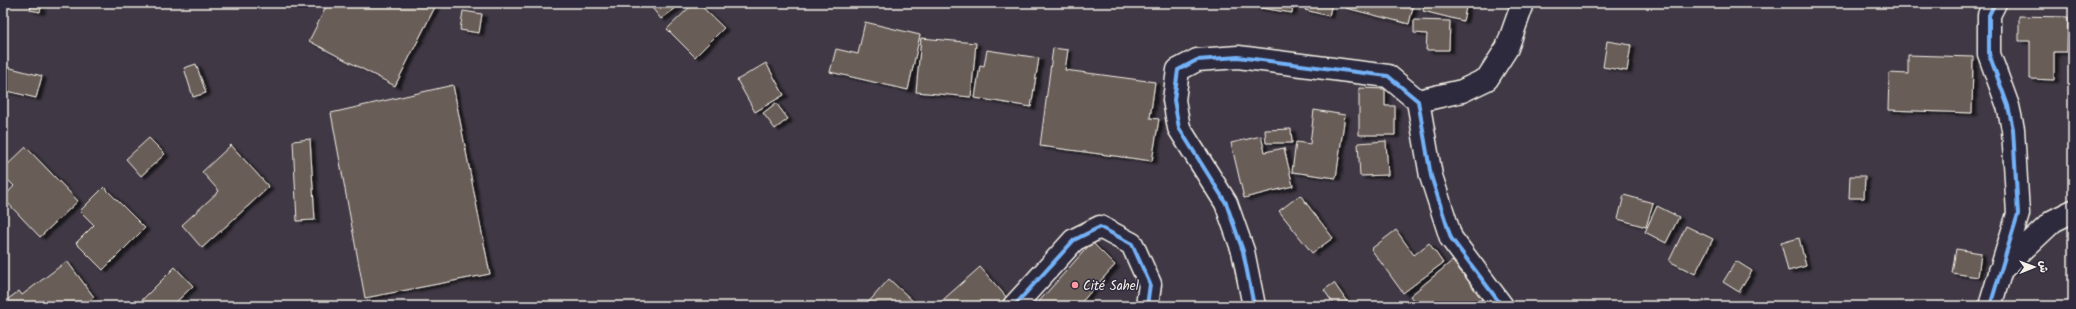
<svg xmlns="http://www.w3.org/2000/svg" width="2076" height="309" font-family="Kalam,'Playpen Sans Arabic',sans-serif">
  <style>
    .building { fill: #695d59; stroke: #f4f1e8; filter: url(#shadow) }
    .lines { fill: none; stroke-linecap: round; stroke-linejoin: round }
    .minor-casing { stroke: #f4f1e8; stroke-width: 25 }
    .minor { stroke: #2f2a3d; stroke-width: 22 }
    .cycleway-casing { stroke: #2f2a3d; stroke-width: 6 }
    .cycleway { stroke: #73b2f8; stroke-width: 4 }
    .poi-dot { fill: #ff9aa2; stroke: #2f2a3d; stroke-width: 1.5 }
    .labels { text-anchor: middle; stroke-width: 3; stroke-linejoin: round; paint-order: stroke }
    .poi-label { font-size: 13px; fill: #f4f1e8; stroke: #2f2a3d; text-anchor: start }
  </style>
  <defs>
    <filter id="shadow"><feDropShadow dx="4.5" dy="2.5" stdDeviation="1" flood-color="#0009"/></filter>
  </defs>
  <rect width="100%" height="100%" fill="#403945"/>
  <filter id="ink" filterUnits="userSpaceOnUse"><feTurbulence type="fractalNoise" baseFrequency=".025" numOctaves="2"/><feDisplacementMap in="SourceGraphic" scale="8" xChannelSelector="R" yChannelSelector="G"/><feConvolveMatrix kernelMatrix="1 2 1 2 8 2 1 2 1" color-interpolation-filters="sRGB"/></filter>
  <g filter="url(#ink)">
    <path class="building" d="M32 3H42L40 12 30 10Z
      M328 3H437L395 86 309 41Z
      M679 3 680 5 661 19 649 4Z
      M694 3H698L724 28 695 57 667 29Z
      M1256 3H1293L1292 13 1255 7Z
      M1307 3H1332L1329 16 1305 10Z
      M1347 3H1414L1409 24 1346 8Z
      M1425 3H1467L1463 21 1423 11Z
      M463 11 482 14 479 33 460 30Z
      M2019 16 2068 17 2067 52H2054V80L2030 79V41H2019Z
      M1414 20 1450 21 1449 50H1426L1427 34 1414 33Z
      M865 22 920 35 908 90 830 72 836 49 858 54Z
      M921 38 976 43 971 97 916 92Z
      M1607 41 1631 45 1627 71 1603 67Z
      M1053 48 1068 50 1065 70 1155 82 1150 118 1159 119 1152 161 1040 146Z
      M987 50 1039 58 1031 107 975 98 980 65 984 66Z
      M1908 55 1973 57 1972 113 1888 110 1889 73 1908 74Z
      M766 63 784 95 755 112 737 80Z
      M196 64 206 93 193 97 184 68Z
      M3 66 42 76 36 98 3 90Z
      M453 85 490 274 365 298 331 113Z
      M1359 88 1385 89V106H1395V135H1359Z
      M776 103 788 119 775 129 763 113Z
      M1314 110 1345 115 1336 178 1292 172 1296 142 1310 144Z
      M1291 129 1292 143H1266L1265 130Z
      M1261 136 1265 152 1284 148 1293 186 1244 198 1231 143Z
      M149 138 165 154 141 176 126 159Z
      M310 139 315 220 297 221 293 141Z
      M1386 141 1388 175 1360 176 1358 143Z
      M231 145 269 187 202 248 182 225 219 191 202 172Z
      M26 147 78 201 40 237 3 198 14 186 3 175V169Z
      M1850 176H1865L1864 198H1849Z
      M104 187 145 228 103 270 76 243 94 225 80 211Z
      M1300 195 1333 238 1312 253 1279 211Z
      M1624 195 1653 203 1646 227 1618 219Z
      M1657 206 1679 217 1666 243 1645 232Z
      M1686 226 1713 239 1695 274 1669 261Z
      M1396 230 1414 255 1429 243 1443 263 1403 293 1371 249Z
      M1799 238 1806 266 1788 271 1781 243Z
      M1092 242 1115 265 1078 306H1035Z
      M1956 249 1981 253 1978 277 1952 273Z
      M67 261 94 297 83 306H8L4 302 19 291 22 295Z
      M1452 261 1483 298 1473 306H1418L1410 296Z
      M1736 261 1752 271 1739 292 1723 282Z
      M175 267 193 286 172 306H145L141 301Z
      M980 267 1009 300 1002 306H936Z
      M889 279 914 302 910 306H865Z
      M1334 283 1350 306H1335L1324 290Z"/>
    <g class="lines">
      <g class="minor-casing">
        <path id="minor" d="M1418 101 1462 91 1487 79 1507 48 1523 3
          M2000 271 2053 221 2073 211
          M1014 306 1074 240 1100 227 1132 244 1150 284 1147 306
          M1254 306 1243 251 1226 203 1179 128 1174 100 1178 70 1197 60 1238 57 1388 76 1418 101 1431 176 1451 238 1502 306
          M1990 306 2018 214 2013 129 2008 106 1989 54V15L1995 3"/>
      </g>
      <use href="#minor" class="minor"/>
      <g class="cycleway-casing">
        <path id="cycleway" d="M1014 306 1074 240 1100 227 1132 244 1150 284 1147 306
          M1254 306 1243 251 1226 203 1179 128 1174 100 1178 70 1197 60 1238 57 1388 76 1418 101 1431 176 1451 238 1502 306
          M1990 306 2018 214 2013 129 2008 106 1989 54V15L1995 3"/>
      </g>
      <use href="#cycleway" class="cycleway"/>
    </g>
  </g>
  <circle class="poi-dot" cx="1075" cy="285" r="4"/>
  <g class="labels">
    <g class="poi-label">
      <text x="1083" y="290">Cité Sahel</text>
    </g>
  </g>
  <rect width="2076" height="309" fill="none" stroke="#2f2a3d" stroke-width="16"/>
  <rect x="8" y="8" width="2060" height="293" fill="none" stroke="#f4f1e8" stroke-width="1.5" filter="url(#ink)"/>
  <g transform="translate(2034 267) rotate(89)" stroke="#2f2a3d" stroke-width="3" paint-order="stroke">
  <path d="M0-3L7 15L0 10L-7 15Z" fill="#f4f1e8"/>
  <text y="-6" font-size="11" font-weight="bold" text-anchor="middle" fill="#f4f1e8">ش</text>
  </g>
</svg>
